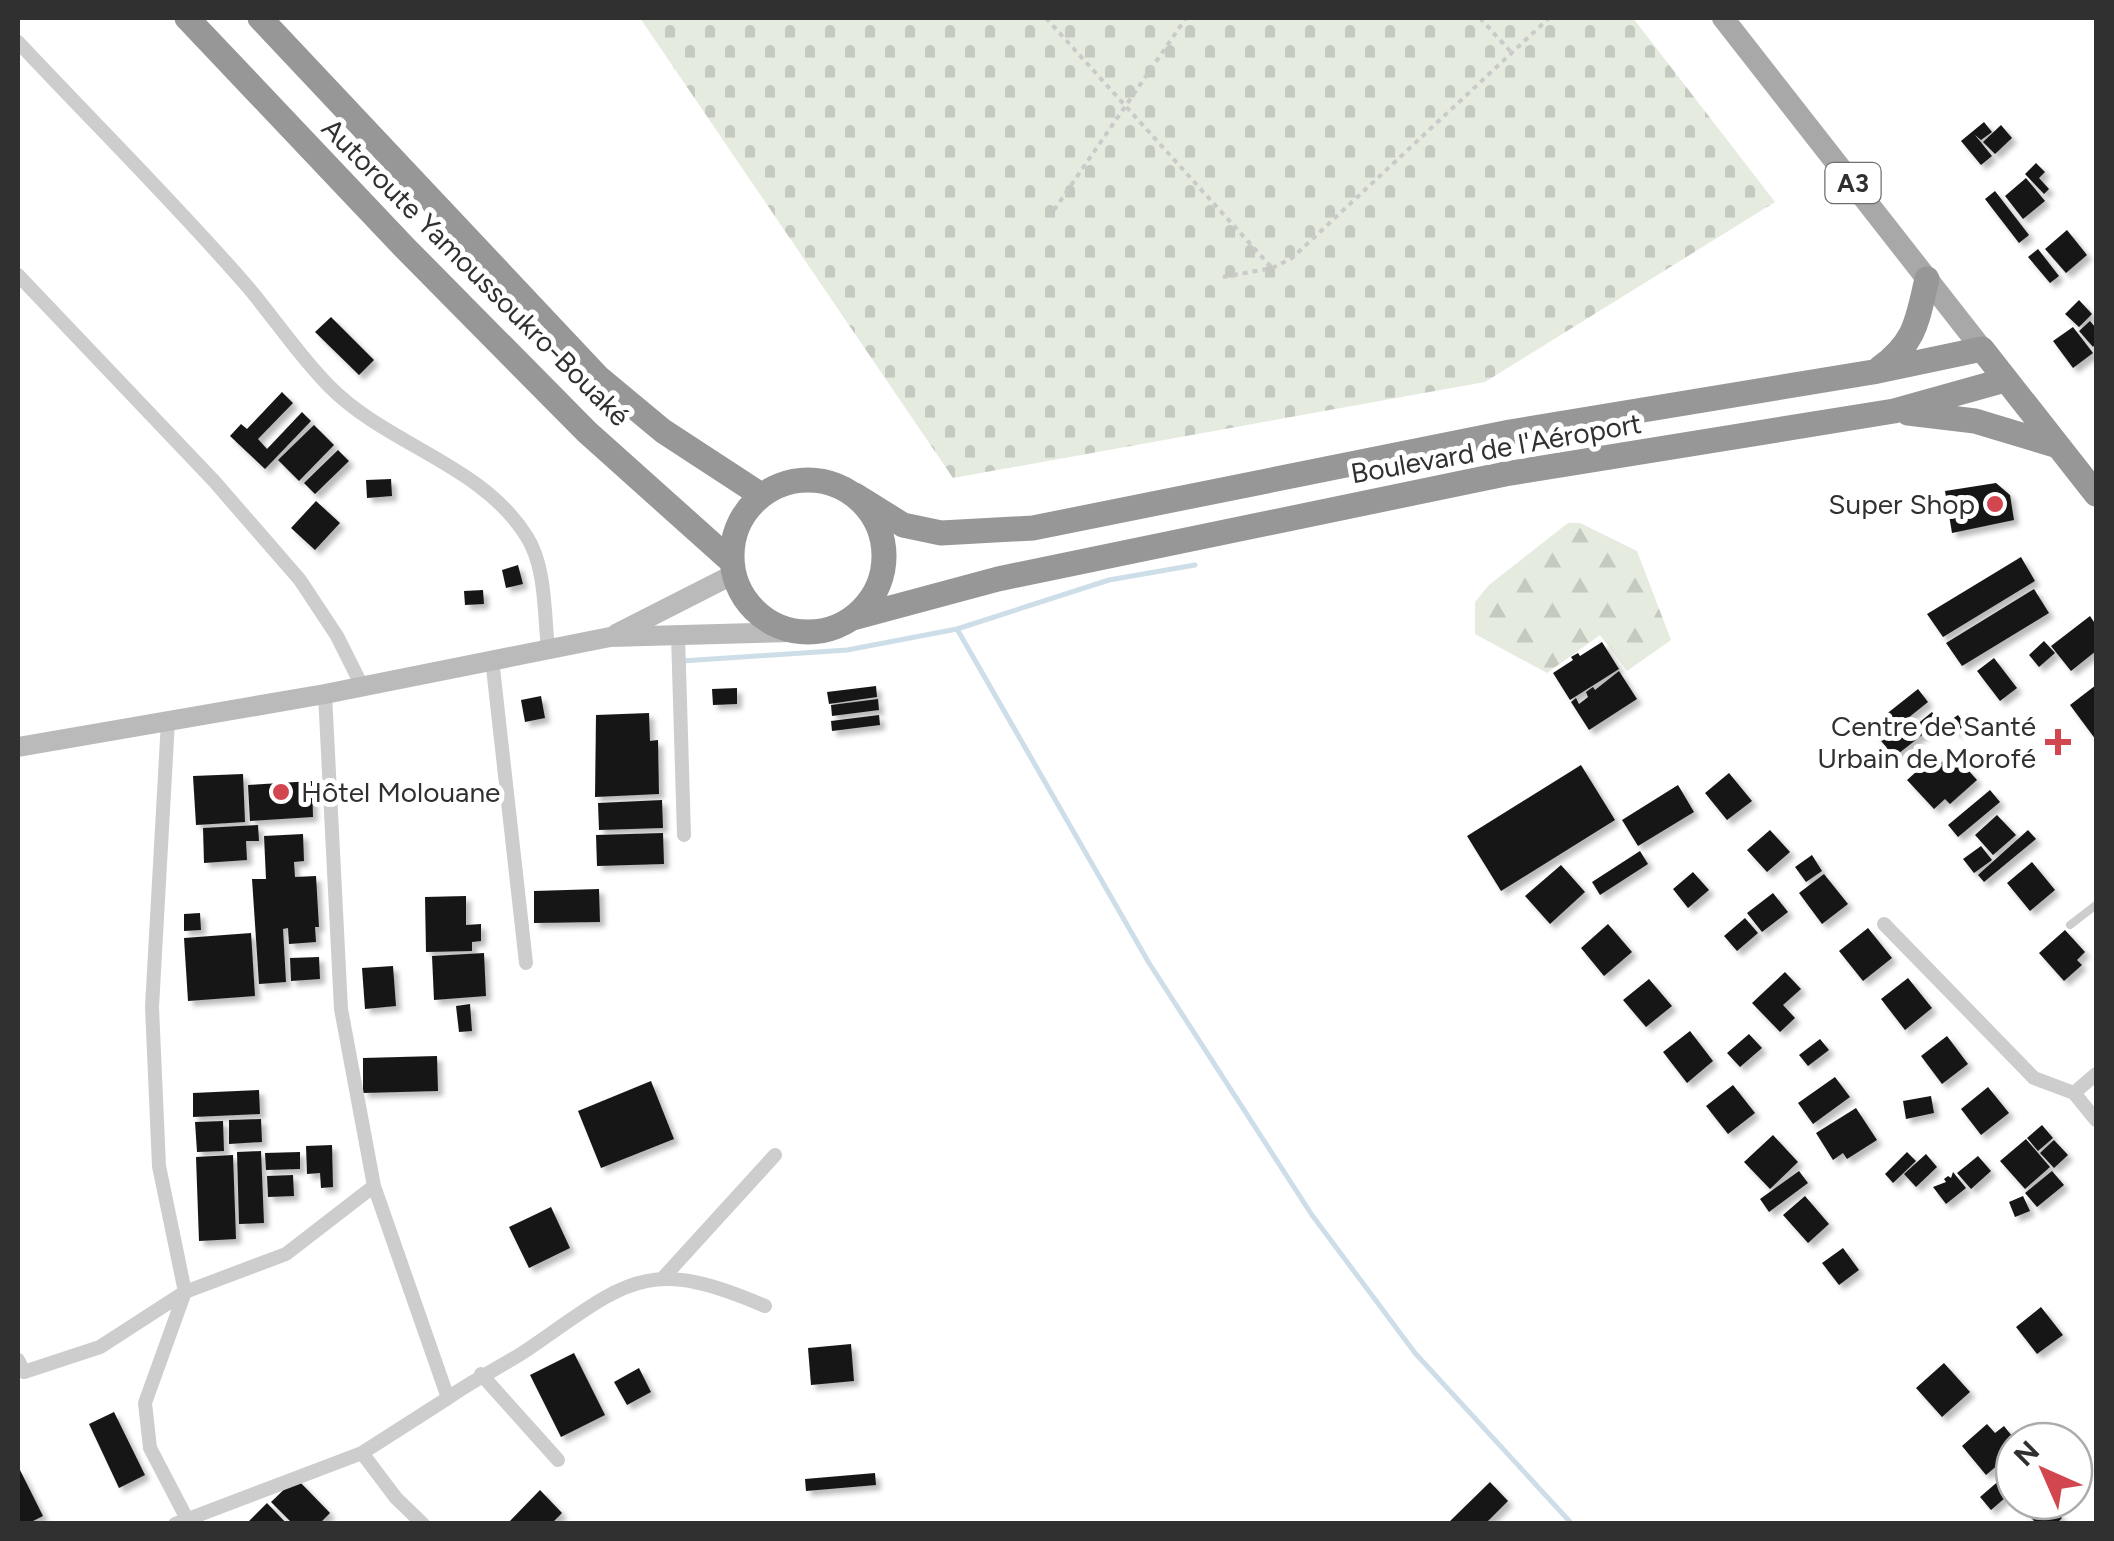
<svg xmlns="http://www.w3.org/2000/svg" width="2114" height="1541" font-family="Figtree,sans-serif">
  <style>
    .forest { fill: url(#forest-firs) }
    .cemetery { fill: url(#cemetery-stones) }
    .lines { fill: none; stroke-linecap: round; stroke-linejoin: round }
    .stream { stroke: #cedee8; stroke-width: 5 }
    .building { fill: #171717; filter: url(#shadow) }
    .path { stroke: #cacaca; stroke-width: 4; stroke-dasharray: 5 5; stroke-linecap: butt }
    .lane { stroke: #cdcdcd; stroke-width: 8 }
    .street { stroke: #cdcdcd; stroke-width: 14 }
    .secondary { stroke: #bababa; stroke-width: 20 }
    .primary { stroke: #a8a8a8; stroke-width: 22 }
    .highway { stroke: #979797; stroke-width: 25 }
    .poi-dot { fill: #d2474f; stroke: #fff; stroke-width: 4 }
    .labels { text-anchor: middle; stroke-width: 10; stroke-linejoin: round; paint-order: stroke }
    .shield { fill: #fff; stroke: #6e6e6e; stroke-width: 2.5 }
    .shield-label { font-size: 25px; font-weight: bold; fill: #303030 }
    .street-label { font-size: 28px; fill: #303030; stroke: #fff }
    .poi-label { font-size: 28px; fill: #303030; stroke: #fff; text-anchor: end }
  </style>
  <defs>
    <pattern id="forest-firs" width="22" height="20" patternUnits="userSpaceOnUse" patternTransform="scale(2.5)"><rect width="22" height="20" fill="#e5ebdf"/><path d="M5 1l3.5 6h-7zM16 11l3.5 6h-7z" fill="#c5cac0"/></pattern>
    <pattern id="cemetery-stones" width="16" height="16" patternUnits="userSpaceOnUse" patternTransform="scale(2.5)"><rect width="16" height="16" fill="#e5ebdf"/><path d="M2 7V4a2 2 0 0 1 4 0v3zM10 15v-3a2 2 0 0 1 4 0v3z" fill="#c5cac0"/></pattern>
    <filter id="shadow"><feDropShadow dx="5" dy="5" stdDeviation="2.5" flood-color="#0004"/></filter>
  </defs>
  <rect width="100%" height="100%" fill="#fff"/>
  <path class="forest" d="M1568 523H1580L1637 551 1671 640 1627 671 1600 635 1547 673 1475 634V602L1489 585Z"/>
  <path class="cemetery" d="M640 18H1633L1775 202 1485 382 953 478Z"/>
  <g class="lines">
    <path class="stream" d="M957 629 1149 963 1312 1215 1415 1353 1572 1524
      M682 661 847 650 957 629 1109 580 1195 565"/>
  </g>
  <path class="building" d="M1984 122 1992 132 1981 140 1975 135 1992 156 1981 165 1961 141Z
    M2001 125 2012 138 1995 154 1983 142Z
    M2036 163 2045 172 2039 178 2049 189 2044 194 2025 174Z
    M2026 178 2045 201 2023 219 2005 196Z
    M1995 191 2029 235 2019 243 1985 199Z
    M2067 230 2087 255 2066 273 2045 249Z
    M2038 249 2059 276 2050 283 2028 257Z
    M2079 300 2092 314 2079 327 2065 314Z
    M331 317 374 360 359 375 315 332Z
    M2090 321 2096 328V343L2093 347 2079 331Z
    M2073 327 2093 353 2073 368 2053 341Z
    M282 392 293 403 258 439 267 449 302 412 311 421 265 469 230 436 241 424 247 429Z
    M314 425 334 445 299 481 278 460Z
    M338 450 349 461 315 494 304 483Z
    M391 479 392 496 367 498 366 480Z
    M1996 483 2010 495 2014 520 1952 533 1945 491Z
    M316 501 340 523 315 550 291 528Z
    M2021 557 2035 581 1943 637 1927 614Z
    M518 565 523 584 506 588 502 570Z
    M2034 589 2049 613 1962 666 1946 643Z
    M483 590 484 604 465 605 464 591Z
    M2090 616 2096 625V651L2071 671 2051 646Z
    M2044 641 2055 653 2039 667 2029 655Z
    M1602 642 1619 669 1570 700 1553 673 1573 660 1571 657 1578 653 1580 656Z
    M1994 658 2017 688 2000 701 1977 671Z
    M1619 671 1637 699 1589 730 1571 702 1576 698 1579 704 1588 697 1586 692 1593 687 1595 690Z
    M2096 685V740L2070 705Z
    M876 686 877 697 829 704 827 692Z
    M737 688V704L713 705 712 689Z
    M1918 689 1928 702 1903 722 1910 730 1932 712 1940 722 1945 718 1948 722 1958 715 1966 726 1957 733 1952 727 1943 734 1935 725 1894 757 1870 727Z
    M541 696 545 718 525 722 521 700Z
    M878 699 879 710 832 716 831 705Z
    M649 713 650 741 658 740 659 794 595 797 596 715Z
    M879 715 880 725 832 731 831 721Z
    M1936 754 1948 768 1958 759 1977 780 1950 804 1945 799 1934 809 1907 780Z
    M1581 765 1615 820 1501 891 1467 836Z
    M1729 773 1752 801 1727 820 1705 793Z
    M243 774 245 822 196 825 193 776Z
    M312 781 313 817 250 821 248 785Z
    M1678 785 1694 812 1638 846 1622 820Z
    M1990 790 2000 802 1958 837 1948 825Z
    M662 800 663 828 599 830 598 803Z
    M1997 815 2016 835 1993 855 1975 835Z
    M258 825 259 841H246L247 860 204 863 203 828Z
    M1770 830 1790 852 1767 872 1747 850Z
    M2028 830 2036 839 1984 882 1978 875Z
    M663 833 664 864 597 866 596 835Z
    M303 834 304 861 294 862 295 877 316 876 319 927H315L316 942 289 944 288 928 283 929 286 982 259 984 252 879H266L264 836Z
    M1981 846 1992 860 1974 873 1963 859Z
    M1640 851 1648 864 1600 895 1592 882Z
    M1812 855 1822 871 1806 882 1795 867Z
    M2032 862 2055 890 2030 911 2007 883Z
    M1561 865 1585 892 1550 924 1525 896Z
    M1693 872 1709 890 1688 908 1673 889Z
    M1824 874 1848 904 1822 924 1799 893Z
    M599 889 600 922 534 923V891Z
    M1773 893 1788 912 1762 932 1747 913Z
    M466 896V925L481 924V941L472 942V951L426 952 425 897Z
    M200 913 201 930 184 931V914Z
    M1745 918 1758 933 1737 951 1724 936Z
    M1608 924 1632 952 1604 976 1581 948Z
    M1868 928 1892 958 1863 981 1839 951Z
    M2065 930 2085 952 2077 960 2082 965 2064 981 2039 953Z
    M251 933 255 996 188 1001 184 938Z
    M484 953 486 996 434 1000 432 956Z
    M319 957 320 979 291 981 290 958Z
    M393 966 396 1006 365 1009 362 968Z
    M1785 972 1801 989 1783 1005 1795 1018 1780 1032 1752 1003Z
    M1908 978 1932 1008 1905 1030 1881 999Z
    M1649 979 1672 1006 1646 1027 1623 1000Z
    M470 1004 472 1031 459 1032 456 1006Z
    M1690 1031 1713 1061 1687 1083 1663 1052Z
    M1749 1034 1762 1048 1740 1067 1727 1053Z
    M1947 1036 1968 1064 1942 1084 1921 1056Z
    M1820 1039 1829 1050 1808 1066 1799 1055Z
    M437 1056 438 1091 363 1093V1058Z
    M1835 1077 1850 1097 1813 1124 1798 1103Z
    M651 1081 674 1139 601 1168 578 1111Z
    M1733 1085 1755 1113 1728 1134 1706 1106Z
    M1988 1087 2009 1113 1981 1135 1961 1109Z
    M259 1090 260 1114 193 1117V1093Z
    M1931 1096 1934 1113 1906 1119 1903 1101Z
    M1856 1108 1877 1140 1847 1159 1843 1153 1833 1160 1816 1133Z
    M261 1119 262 1142 229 1144V1120Z
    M223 1121 224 1151 197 1152 195 1122Z
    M2042 1125 2053 1138 2038 1151 2027 1138Z
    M1773 1135 1798 1162 1770 1189 1744 1162Z
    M2026 1139 2050 1167 2025 1189 2000 1161Z
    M2054 1140 2068 1155 2054 1168 2040 1153Z
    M332 1145 333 1187 321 1188 320 1173 307 1174 306 1146Z
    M261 1151 264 1223 239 1224 237 1152Z
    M300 1152V1169L266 1170 265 1153Z
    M1907 1152 1916 1161 1893 1183 1885 1174Z
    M1926 1154 1937 1167 1916 1187 1904 1174Z
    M233 1155 236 1239 199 1241 196 1157Z
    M1978 1156 1991 1171 1971 1189 1957 1173Z
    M1799 1171 1808 1183 1769 1212 1760 1199Z
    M2052 1171 2064 1185 2037 1207 2025 1193Z
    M1953 1172 1966 1188 1946 1204 1933 1187 1946 1182 1944 1179 1948 1176 1951 1178Z
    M293 1175 294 1196 268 1197 267 1176Z
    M1805 1196 1829 1224 1808 1243 1783 1215Z
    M2023 1196 2030 1211 2015 1217 2009 1202Z
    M551 1207 570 1248 529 1268 509 1227Z
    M1843 1248 1859 1270 1839 1285 1822 1263Z
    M2041 1307 2063 1335 2037 1354 2016 1327Z
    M851 1344 854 1381 811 1385 808 1348Z
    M574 1353 605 1415 561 1437 530 1375Z
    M1944 1363 1970 1392 1942 1417 1916 1388Z
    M639 1368 651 1392 627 1405 614 1382Z
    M114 1412 145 1475 119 1488 89 1424Z
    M1987 1424 1995 1433 2004 1426 2012 1436 2004 1443 2012 1453 1986 1475 1962 1446Z
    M2044 1424 2056 1435 2050 1441H2028Z
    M18 1466 43 1516 27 1524H18Z
    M875 1473 876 1485 806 1491 805 1479Z
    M296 1478 330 1513 319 1524H293L271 1502Z
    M2002 1478 2013 1491 1991 1510 1980 1497Z
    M1490 1482 1508 1501 1485 1524H1447Z
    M540 1490 562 1513 551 1524H507Z
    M2015 1501H2048L2062 1518 2056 1524H2037Z
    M267 1503 287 1524H246Z"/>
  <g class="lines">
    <path class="path" d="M1046 18 1272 268
      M1480 18 1510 51
      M1054 210 1186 18
      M1223 277 1272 268 1292 258 1549 18"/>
    <path class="lane" d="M2070 925 2096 905"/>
    <path class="street" d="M18 42C94 123 174 202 247 286 275 319 299 356 329 386 388 446 482 464 527 537 546 567 544 613 548 648
      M18 275 214 481 300 580 337 636 362 686
      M678 635 684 835
      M492 659 526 963
      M168 721 152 1007 159 1166 185 1292 145 1403 150 1448 186 1517 194 1524
      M1884 924 2034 1078 2074 1093 2096 1120
      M2074 1093 2096 1074
      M662 1279 775 1155
      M18 1360 24 1372 100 1347 185 1292 286 1254 374 1186 341 1009 325 694
      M481 1374 558 1460
      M448 1398C473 1380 501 1367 527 1350 626 1282 645 1254 765 1306
      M362 1453 396 1498 423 1524
      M175 1524 362 1453 448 1398 374 1186"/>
    <path class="secondary" d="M616 634 734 574
      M18 747 325 694 610 637 794 632"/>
    <path class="primary" d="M1723 18 1982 349"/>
    <path class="highway" d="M187 18 406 249 587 432 731 561
      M260 18 598 377 663 431 761 495
      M1880 368C1916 342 1917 321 1927 279
      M1908 413 1975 421 2058 446
      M732 556a76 76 0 1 1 152 0a76 76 0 1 1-152 0Z
      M855 495 903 525 941 533 1033 528 1510 432 1873 372 1982 349 2096 494
      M853 618 998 579 1505 474 1894 411 2005 380"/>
  </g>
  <g class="poi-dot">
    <circle cx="1995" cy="504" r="10"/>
    <path d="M2053 727h10v10h10v10h-10v10h-10v-10h-10v-10h10z"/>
    <circle cx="281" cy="792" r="10"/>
  </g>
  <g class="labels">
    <rect class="shield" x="1825.5" y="163" width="55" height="40" rx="8"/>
    <g class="shield-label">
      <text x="1853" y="192">A3</text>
    </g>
    <g class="street-label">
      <text transform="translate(476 272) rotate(45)" y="10">Autoroute Yamoussoukro-Bouaké</text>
      <text transform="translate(1496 448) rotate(-10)" y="10">Boulevard de l'Aéroport</text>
    </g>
    <g class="poi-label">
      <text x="1975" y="514">Super Shop</text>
      <text x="2036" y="736">Centre de Santé<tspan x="2036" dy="32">Urbain de Morofé</tspan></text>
      <text x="301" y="802" text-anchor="start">Hôtel Molouane</text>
    </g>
  </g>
  <rect width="2114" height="1541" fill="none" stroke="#303030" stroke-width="40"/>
  <g transform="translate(2044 1471) rotate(315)"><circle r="48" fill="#ffffff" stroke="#acacac" stroke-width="2.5"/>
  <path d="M0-8L18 38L0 25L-18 38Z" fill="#d2474f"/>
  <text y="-15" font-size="28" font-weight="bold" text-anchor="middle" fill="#303030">N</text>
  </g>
</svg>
